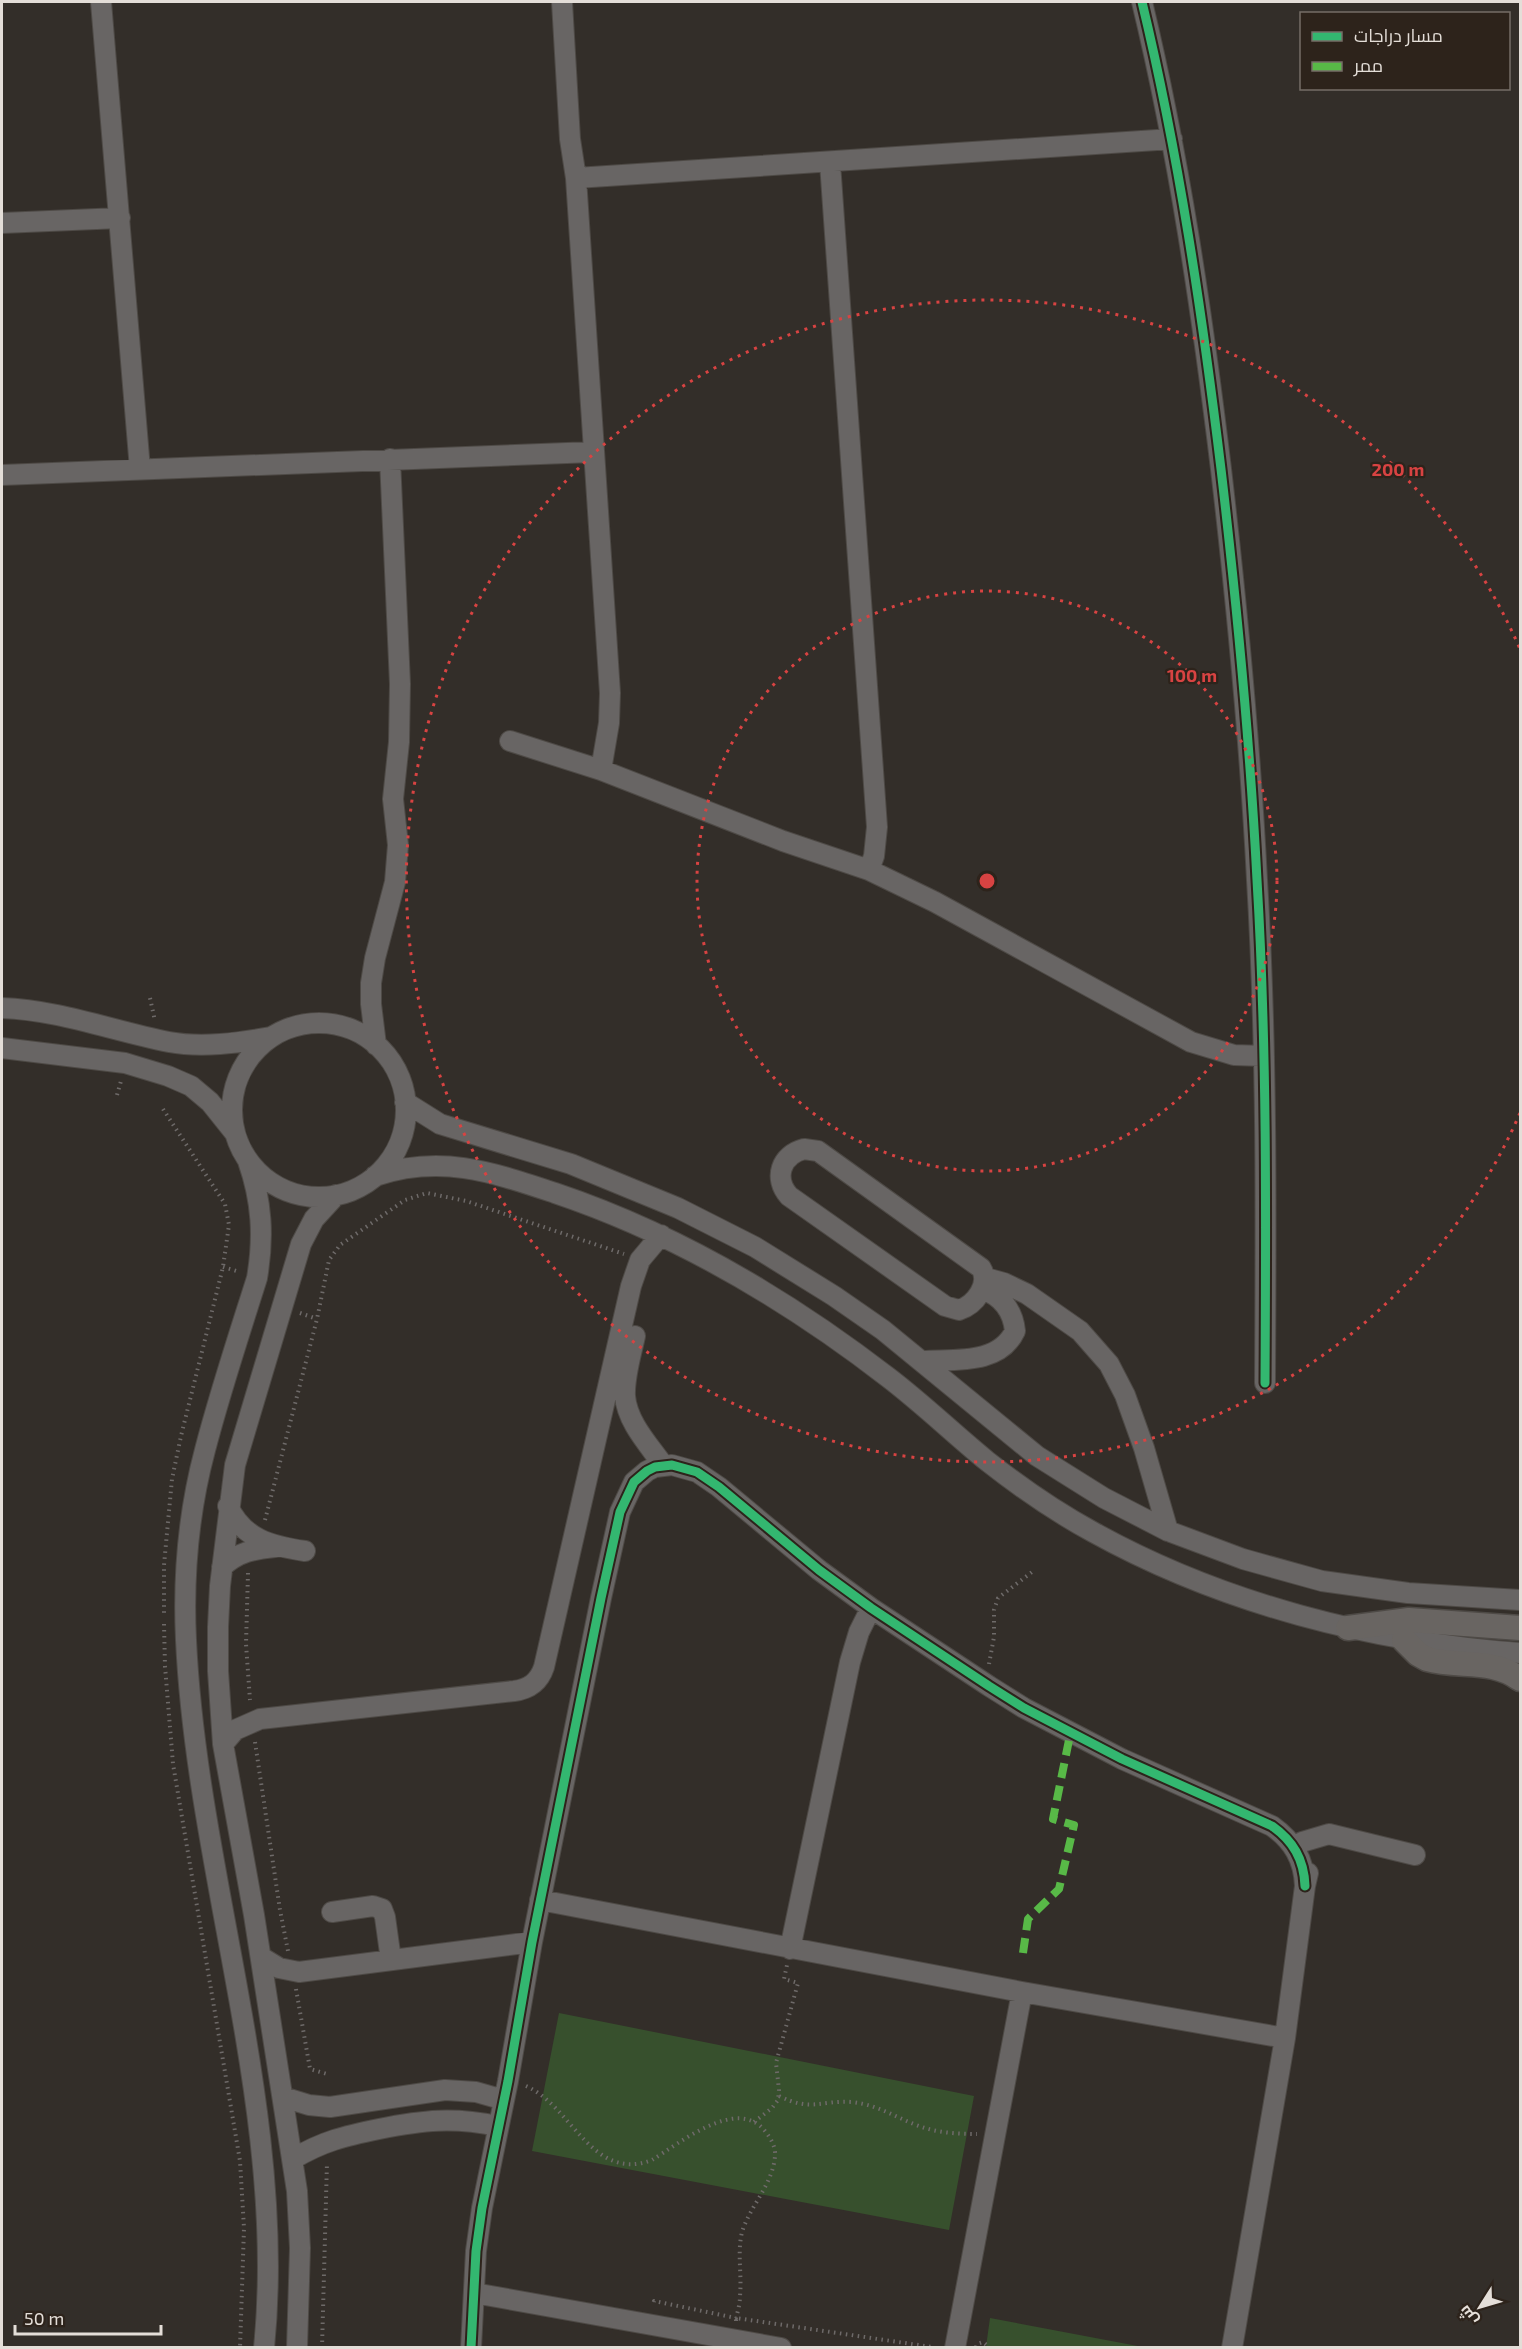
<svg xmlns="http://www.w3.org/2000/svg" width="1522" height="2349" font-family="'Exo 2',Cairo,sans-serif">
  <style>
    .green { fill: #37502d }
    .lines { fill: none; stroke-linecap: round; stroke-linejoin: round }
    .minor-casing { stroke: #4e4a46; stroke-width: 22 }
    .major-casing { stroke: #4e4a46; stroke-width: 27 }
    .path { stroke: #6e6a69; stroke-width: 4; stroke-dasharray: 1.5 4.5; stroke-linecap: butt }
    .minor { stroke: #686564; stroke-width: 20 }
    .major { stroke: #696562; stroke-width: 24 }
    .quiet { stroke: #58b947; stroke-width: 8; stroke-dasharray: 15 8; stroke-linecap: butt }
    .cycleway-casing { stroke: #2d231b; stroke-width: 13 }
    .cycleway { stroke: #33b770; stroke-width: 9 }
    .ring { fill: none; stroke: #d84342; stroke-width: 3; stroke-dasharray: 3 6 }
    .centre { fill: #d84342; stroke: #2d231b; stroke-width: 3 }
    .ring-label { font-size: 18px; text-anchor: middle; font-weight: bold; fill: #d84342; stroke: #2d231b; stroke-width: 4.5; stroke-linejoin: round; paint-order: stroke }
  </style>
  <rect width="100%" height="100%" fill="#332e29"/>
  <path class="green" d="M559 2013 974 2096 949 2230 532 2151Z
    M990 2318 1143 2347H986Z"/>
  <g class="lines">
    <g class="minor-casing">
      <path id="minor" d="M101 2 140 469
        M562 2 570 139 576 178 610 693 609 723 601 770
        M1142 2C1179 156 1202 312 1221 469 1237 606 1250 743 1257 880 1267 1047 1266 1215 1265 1383
        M830 163 877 827 874 856 869 870
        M576 178 1172 139
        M2 223 120 218
        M2 475 593 452
        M510 741 601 770 783 841 869 870 935 902 1191 1042 1234 1055 1264 1056
        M2 1008C59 1010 113 1031 169 1042 202 1048 238 1043 271 1037
        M232 1110a87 87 0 1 1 174 0a87 87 0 1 1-174 0Z
        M376 1045 371 1004V983L375 958 395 882 398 845 393 799 399 742 400 684 390 459
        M2 1048 125 1063 168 1076 191 1086 210 1102 234 1132
        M405 1102 440 1124 571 1164 678 1208 755 1247 834 1296 883 1330 1037 1456 1104 1498 1168 1531 1243 1559 1322 1581 1408 1593 1520 1600
        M804 1149 818 1151 981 1268C991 1284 975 1305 959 1310L945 1306 789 1196C773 1178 781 1155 804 1149Z
        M248 1161C262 1201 264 1237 257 1278 239 1335 220 1392 205 1450 189 1510 183 1577 186 1640 197 1875 288 2111 264 2348
        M375 1176C441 1154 492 1172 555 1193 677 1234 788 1300 889 1378 923 1404 954 1434 987 1461 1020 1487 1056 1512 1093 1532 1223 1604 1373 1642 1520 1653
        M986 1278 1004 1283 1027 1294 1080 1331 1109 1364 1125 1395 1144 1448 1168 1531
        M635 1336C631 1355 624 1377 625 1396 627 1422 649 1445 663 1465
        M923 1361C955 1359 999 1365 1015 1331 1013 1311 1002 1296 982 1289
        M228 1506C243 1539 271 1546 305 1551
        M222 1567C238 1552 254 1549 275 1547
        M223 1744 235 1730 260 1719 514 1691C529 1689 539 1682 544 1667L631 1286 640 1260 661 1235
        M1302 1842 1329 1834 1415 1855
        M540 1900 1022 1992 1285 2038
        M332 1912 373 1906 382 1909 385 1917 391 1960
        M790 1949 850 1662 859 1632 871 1608
        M261 1957 279 1968 299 1972 532 1942
        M283 2097 309 2105 330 2107 445 2090 476 2092 504 2100
        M293 2159C323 2141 345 2136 379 2129 424 2120 453 2117 498 2126
        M474 2293 781 2348
        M297 2348 300 2248 297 2191 254 1915 223 1744 218 1671V1627L220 1586 235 1465 301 1244 314 1219 336 1195
        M471 2348 476 2251 482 2208 508 2081 532 1942 601 1598 620 1512 634 1482 647 1471 655 1467 672 1465 697 1472 719 1487 819 1570 871 1608 989 1686 1024 1708 1122 1759 1272 1826C1293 1841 1304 1859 1305 1886
        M955 2348 1022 1992
        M1232 2348 1285 2038 1305 1886 1308 1873"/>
    </g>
    <g class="major-casing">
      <path id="major" d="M1348 1628 1409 1620 1520 1628
        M1404 1640 1418 1654 1427 1659C1459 1668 1492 1658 1520 1679"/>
    </g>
    <path class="path" d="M150 998 155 1021
      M117 1095 121 1081
      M163 1109 225 1204 229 1225 223 1267 181 1436 172 1479 164 1565V1614
      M223 1267 240 1272
      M300 1313 317 1319
      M265 1520 317 1319 329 1260 340 1245 405 1200 427 1193 466 1201 624 1254
      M248 1573 246 1644 250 1700
      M164 1624 165 1666 173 1764 240 2161 244 2228 240 2348
      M989 1664 994 1637V1610L998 1598 1032 1572
      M255 1742 280 1910 288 1951
      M296 1989 310 2069 327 2074
      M526 2086C572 2106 592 2183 652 2160 680 2143 737 2096 765 2131 771 2138 776 2148 775 2156 773 2184 750 2206 742 2232 737 2253 742 2274 740 2296 740 2303 738 2311 736 2318L654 2301 653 2306
      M779 2096C811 2112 821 2100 852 2102 879 2105 898 2119 922 2127 939 2133 959 2134 977 2134
      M754 2122 772 2108 778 2100 779 2090 776 2063 798 1983 784 1979 787 1965
      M736 2321V2318L932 2347
      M976 2347 977 2344 983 2342 990 2348
      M322 2348 327 2162"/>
    <use href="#minor" class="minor"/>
    <use href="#major" class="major"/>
    <path class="quiet" d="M1023 1953 1028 1919 1059 1889 1074 1825 1053 1819 1069 1740"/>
    <g class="cycleway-casing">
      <path id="cycleway" d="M1142 2C1179 156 1202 312 1221 469 1237 606 1250 743 1257 880 1267 1047 1266 1215 1265 1383
        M471 2348 476 2251 482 2208 508 2081 532 1942 601 1598 620 1512 634 1482 647 1471 655 1467 672 1465 697 1472 719 1487 819 1570 871 1608 989 1686 1024 1708 1122 1759 1272 1826C1293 1841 1304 1859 1305 1886"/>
    </g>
    <use href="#cycleway" class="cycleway"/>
  </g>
  <g class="ring">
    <circle cx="987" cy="881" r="290"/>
    <path d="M1520 1113A581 581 0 1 1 1520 649"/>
  </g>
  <circle cx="987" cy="881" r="9" class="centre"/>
  <g class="ring-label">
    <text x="1398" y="476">200 m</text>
    <text x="1192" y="682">100 m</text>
  </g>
  <rect width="1522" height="2349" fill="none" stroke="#e4ded8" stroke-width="6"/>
  <rect x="1300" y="12" width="210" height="78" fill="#2d231b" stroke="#766e67" stroke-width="1.5"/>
  <rect x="1312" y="32" width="30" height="9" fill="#33b770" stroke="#766e67" stroke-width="1.5"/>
  <text x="1354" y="42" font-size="18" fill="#e4ded8">مسار دراجات</text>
  <rect x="1312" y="62" width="30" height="9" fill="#58b947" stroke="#766e67" stroke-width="1.5"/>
  <text x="1354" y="72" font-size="18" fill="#e4ded8">ممر</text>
  <g transform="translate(1480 2307) rotate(233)" stroke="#2d231b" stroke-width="4.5" paint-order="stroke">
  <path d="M0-4.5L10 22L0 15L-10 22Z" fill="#e4ded8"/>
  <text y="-9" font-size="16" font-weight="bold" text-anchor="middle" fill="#e4ded8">ش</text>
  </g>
  <path d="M15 2325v9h146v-9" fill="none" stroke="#e4ded8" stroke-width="3"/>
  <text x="24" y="2325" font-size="18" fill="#e4ded8" stroke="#2d231b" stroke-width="4.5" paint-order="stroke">50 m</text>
</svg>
